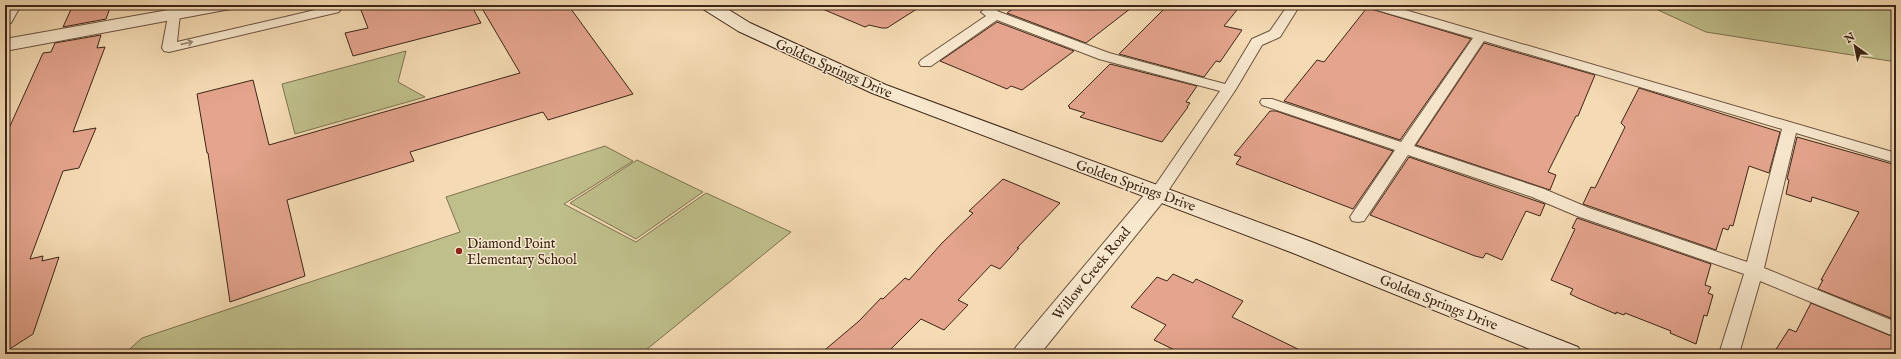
<svg xmlns="http://www.w3.org/2000/svg" width="1901" height="359" font-family="'IM FELL English',serif">
  <style>
    .green { fill: #bfbf8b; stroke: #7e7251 }
    .building { fill: #e4a48d; stroke: #3d2517 }
    .lines { fill: none; stroke-linecap: round; stroke-linejoin: round }
    .service-casing { stroke: #6b523e; stroke-width: 2 }
    .minor-casing { stroke: #6b523e; stroke-width: 2 }
    .tertiary-casing { stroke: #6b523e; stroke-width: 2 }
    .secondary-casing { stroke: #3d2517; stroke-width: 2 }
    .service { fill: #f8e8ce; fill-rule: evenodd }
    .minor { fill: #f8e8ce; fill-rule: evenodd }
    .tertiary { fill: #f8e8ce; fill-rule: evenodd }
    .secondary { fill: #f8e8ce; fill-rule: evenodd }
    .oneway { stroke: #9a8672 }
    .poi-dot { fill: #8f2418; stroke: #f8e8ce; stroke-width: 1.5 }
    .labels { text-anchor: middle; stroke-width: 3; stroke-linejoin: round; paint-order: stroke }
    .street-label { font-size: 14px; fill: #3d2517; stroke: #f8e8ce }
    .poi-label { font-size: 14px; fill: #3d2517; stroke: #f8e8ce; text-anchor: start }
  </style>
  <rect width="100%" height="100%" fill="#f5dbb4"/>
  <filter id="stains"><feTurbulence type="fractalNoise" baseFrequency=".005" numOctaves="4"/><feColorMatrix values="0 0 0 0 .2 0 0 0 0 .09 0 0 0 0 .02 0 0 0 .5 -.17"/></filter>
  <radialGradient id="worn" r=".72"><stop offset=".6" stop-color="#630" stop-opacity="0"/><stop offset="1" stop-color="#630" stop-opacity=".3"/></radialGradient>
  <path class="green" d="M1647 5H1896V62L1706 32Z
    M406 51 398 82 425 97 295 134 282 84Z
    M605 146 633 161 564 204 636 242 706 193 791 232 641 354H124L142 338 460 232 446 197Z
    M637 160 703 192 636 239 570 203Z"/>
  <path class="building" d="M73 5H111L106 19 63 27Z
    M359 5H471L481 23 353 56 345 33 368 28Z
    M480 5H568L633 94 548 120 543 112 410 152 414 161 287 200 305 276 230 302 208 153H207L197 94 253 80 269 145 520 73Z
    M813 5H923L887 28H882L869 25 865 27Z
    M1018 5H1135L1086 43 1007 13Z
    M1168 5H1241L1224 26 1242 30 1220 62 1216 61 1204 77 1119 54Z
    M1368 8 1471 39 1400 140 1284 101 1317 60 1324 62 1366 9Z
    M997 22 1074 51 1022 90 1011 86 1007 89 940 61Z
    M101 35 97 48 105 47 73 132 96 128 79 168 63 171 30 259 43 256 42 261 59 257 33 334 5 352V137L43 53 51 52 55 43Z
    M1484 43 1595 75 1578 116H1576L1548 172 1556 175 1550 190 1416 145Z
    M1110 64 1197 86 1186 102 1190 103 1187 107H1188L1162 142 1080 117 1085 113 1069 108 1070 107 1068 106Z
    M1639 88 1780 132 1769 173 1749 166 1733 226 1730 225 1728 230 1723 228 1716 250 1583 204 1591 187 1595 188 1625 127 1621 123Z
    M1270 111H1276L1393 151 1353 209 1236 164 1241 157 1234 155Z
    M1797 137 1896 165V320L1818 289 1823 280H1821L1859 212 1812 197 1811 202 1786 194 1789 180 1787 179Z
    M1409 157 1545 204 1540 216 1526 211 1502 260 1486 253 1483 258 1475 256 1370 215Z
    M1003 179 1060 203 1017 248H1019L1000 269 991 265 958 300 968 305 944 330 921 319 886 354H820L859 321 881 298 883 299 905 278 909 280 942 243 973 213 969 211Z
    M1577 218 1711 264 1705 285 1711 287 1708 293 1713 295 1707 316 1704 315 1696 344 1670 333 1671 331 1625 313 1624 315 1616 312V314L1578 298 1570 294 1573 289 1551 280 1575 229 1572 228Z
    M1173 274 1193 283 1196 279 1243 301 1232 317 1308 354H1183L1154 340 1166 325 1131 307 1157 277 1167 281Z
    M1811 303 1896 338V354H1773L1789 329 1796 332Z"/>
  <g class="lines">
    <g class="service-casing">
      <path id="service" d="M328 5H340L341 9 339 12 169 52 164 51 162 48 169 11H179L180 14 177 42 328 7Z
        M989 5H1003L997 11 1109 53 1225 84 1252 39 1270 31 1288 5H1300L1280 37 1262 45 1236 89 1164 197 1158 198 1152 197 1150 193 1220 91 1099 59 997 20 931 66H921L919 63 921 60 986 16 981 12Z
        M1368 5H1388L1896 153V163L1796 133 1764 268 1896 322V337L1760 281 1739 354H1719L1744 274 1577 216 1532 197 1408 155 1364 221 1358 222 1352 221 1350 217 1395 150 1262 105 1260 102 1262 99H1272L1401 142 1473 38 1370 8ZM1484 41 1782 129 1747 262 1589 208 1544 189 1414 146Z"/>
    </g>
    <g class="minor-casing">
      <path id="minor" d="M5 5H21L11 23 5 24Z
        M1158 186 1166 188 1169 193 1166 198 1040 354H1012L1016 347 1150 188Z"/>
    </g>
    <g class="tertiary-casing">
      <path id="tertiary" d="M196 5H234L231 9 225 10 5 51V39Z"/>
    </g>
    <g class="secondary-casing">
      <path id="secondary" d="M700 5H721L750 23 886 85 1309 241 1578 347 1582 354H1542L1293 253 872 93 738 31 703 9Z"/>
    </g>
    <use href="#service" class="service"/>
    <use href="#minor" class="minor"/>
    <use href="#tertiary" class="tertiary"/>
    <use href="#secondary" class="secondary"/>
  </g>
  <defs><path id="oneway-shaft" d="M-6 0H5M1.5-3L5.5 0L1.5 3" fill="none" stroke-width="1.6" stroke-linecap="round" stroke-linejoin="round"/></defs>
  <use class="oneway" href="#oneway-shaft" transform="translate(187 43) rotate(-13)"/>
  <circle class="poi-dot" cx="459" cy="251" r="4"/>
  <g class="labels">
    <g class="street-label">
      <text transform="translate(834 68) rotate(24)" y="5">Golden Springs Drive</text>
      <text transform="translate(1136 185) rotate(20)" y="5">Golden Springs Drive</text>
      <text transform="translate(1091 273) rotate(-51)" y="5">Willow Creek Road</text>
      <text transform="translate(1439 302) rotate(22)" y="5">Golden Springs Drive</text>
    </g>
    <g class="poi-label">
      <text x="467" y="248">Diamond Point<tspan x="467" dy="16">Elementary School</tspan></text>
    </g>
  </g>
  <rect width="1901" height="359" fill="none" stroke="#f5dbb4" stroke-width="20"/>
  <rect x="6" y="6" width="1889" height="347" fill="none" stroke="#3d2517" stroke-width="2"/>
  <rect x="10" y="10" width="1881" height="339" fill="none" stroke="#3d2517"/>
  <g transform="translate(1855 46) rotate(327)" stroke="#f8e8ce" stroke-width="3" paint-order="stroke">
  <path d="M0-3L7 15L0 10L-7 15Z" fill="#3d2517"/>
  <text y="-6" font-size="11" font-weight="bold" text-anchor="middle" fill="#3d2517">N</text>
  </g>
  <rect width="100%" height="100%" filter="url(#stains)"/>
  <rect width="100%" height="100%" fill="url(#worn)"/>
</svg>
